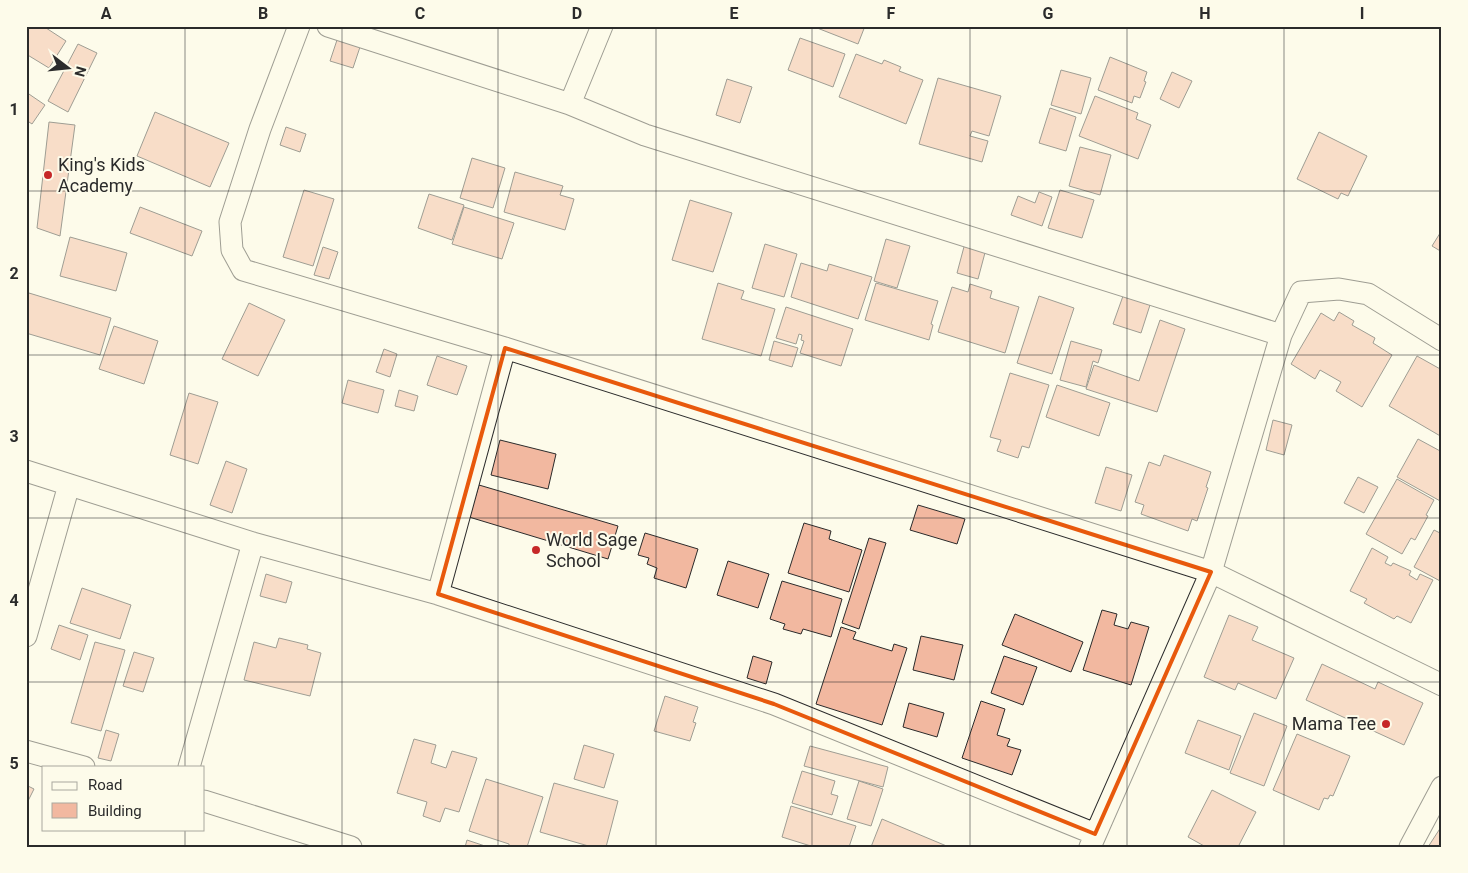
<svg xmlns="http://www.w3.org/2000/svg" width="1468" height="873" font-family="Roboto,sans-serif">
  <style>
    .building { fill: #f2b8a0; stroke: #2b2b2b }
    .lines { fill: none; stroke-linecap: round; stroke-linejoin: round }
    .minor-casing { stroke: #2b2b2b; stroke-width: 23 }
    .minor { stroke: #fdfbea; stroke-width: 21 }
    .marked { fill: none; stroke: #e8590c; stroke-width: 4; stroke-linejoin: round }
    .grid { fill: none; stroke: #2b2b2b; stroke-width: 1; stroke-opacity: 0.55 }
    .poi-dot { fill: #c62828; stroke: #fdfbea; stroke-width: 2 }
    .labels { text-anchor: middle; stroke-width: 4; stroke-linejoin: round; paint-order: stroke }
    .poi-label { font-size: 18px; fill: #2b2b2b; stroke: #fdfbea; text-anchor: start }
    .neatline { fill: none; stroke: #2b2b2b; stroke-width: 2 }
    .grid-label { font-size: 16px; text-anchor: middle; font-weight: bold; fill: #2b2b2b }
  </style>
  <rect width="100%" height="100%" fill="#fdfbea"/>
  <path class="building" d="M26 26H43L66 41 49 68 26 54Z
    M812 26H865L858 44Z
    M800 38 845 54 833 87 788 70Z
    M337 40 360 47 353 68 330 61Z
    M78 44 97 53 68 112 48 101Z
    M856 54 882 64 884 60 901 67 899 71 923 80 906 124 839 97Z
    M1110 57 1147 72 1144 81 1146 82 1140 98 1134 96 1132 103 1098 90Z
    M1061 70 1091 78 1081 114 1051 105Z
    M1172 72 1192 81 1179 108 1160 99Z
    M938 78 1001 96 989 136 972 131 970 136 988 141 982 162 919 144Z
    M727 79 752 87 740 123 716 115Z
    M26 92 45 105 32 124 26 120Z
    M1095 96 1138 113 1136 119 1151 125 1138 159 1079 136Z
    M1050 108 1076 117 1066 151 1039 143Z
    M155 112 229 143 210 187 137 156Z
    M49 122 75 125 60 236 37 228Z
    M286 127 306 134 300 152 280 145Z
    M1319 132 1367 156 1348 196 1341 193 1338 199 1297 179Z
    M1080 147 1111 155 1100 195 1069 186Z
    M472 158 505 168 493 208 460 198Z
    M515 172 563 186 560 195 574 199 565 230 504 212Z
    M304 190 334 199 313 266 283 257Z
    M1060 190 1094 200 1082 238 1048 228Z
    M1039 192 1052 197 1042 226 1011 215 1018 196 1035 203Z
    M429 194 464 205 452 240 418 228Z
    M690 200 732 213 713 272 672 260Z
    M140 207 202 231 192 256 130 233Z
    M464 207 514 223 502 259 452 244Z
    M1442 230V252L1432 246Z
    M70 237 127 253 116 291 60 276Z
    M886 239 910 246 897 288 874 281Z
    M965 243 986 249 978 279 957 273Z
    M765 244 797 254 784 297 752 288Z
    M323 247 338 252 329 279 314 275Z
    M801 263 827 271 829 264 872 277 858 319 791 297Z
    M718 283 744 291 741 299 775 309 761 356 702 339Z
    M876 283 938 301 931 324 933 325 929 340 865 320Z
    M970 284 992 291 990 298 1019 307 1005 353 938 332 952 287 968 292Z
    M29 293 111 318 100 355 26 333V302Z
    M1039 296 1074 308 1052 374 1017 363Z
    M1123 296 1150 305 1141 333 1113 324Z
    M249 303 285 320 258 376 222 359Z
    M786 307 853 329 841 366 800 353 804 341 801 340 802 335 799 334 796 344 776 338Z
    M1339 312 1354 321 1352 325 1375 338 1373 343 1392 355 1362 407 1336 391 1341 382 1320 370 1315 379 1291 364 1321 313 1334 321Z
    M1160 320 1185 329 1157 412 1086 389 1094 365 1139 381Z
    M114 326 158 341 144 384 99 369Z
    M774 341 798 348 792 367 769 360Z
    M1071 341 1102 350 1098 363 1093 361 1086 387 1060 380Z
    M384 349 397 354 390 377 376 372Z
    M437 356 467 366 457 395 427 385Z
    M1417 356 1442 370V437L1389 406Z
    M1010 373 1049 385 1029 448 1022 446 1018 458 997 451 1001 440 990 437Z
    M348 380 384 390 378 413 342 403Z
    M1057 385 1110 403 1099 436 1046 417Z
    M399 390 418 396 414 411 395 406Z
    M189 393 218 402 198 464 170 455Z
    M1273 420 1292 425 1284 455 1266 450Z
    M1418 439 1442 452V502L1397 477Z
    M500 440 556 454 548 489 491 475Z
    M1164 455 1211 472 1206 487 1208 488 1197 521 1192 519 1188 531 1141 514 1144 505 1135 502 1149 462 1160 466Z
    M226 461 247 469 232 513 210 505Z
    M1106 467 1132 475 1121 511 1095 503Z
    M1358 477 1378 487 1364 513 1344 503Z
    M1397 479 1434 500 1426 515 1428 516 1415 540 1411 538 1402 554 1366 534Z
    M479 485 618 526 608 559 469 517Z
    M918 505 965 519 957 544 910 530Z
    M804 523 831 531 829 539 862 550 849 592 788 573Z
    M1434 530 1442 534V582L1414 567Z
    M645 533 698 549 686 588 654 578 657 568 647 564 649 558 638 555Z
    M869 538 886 543 859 629 842 623Z
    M1372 548 1388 557 1385 563 1391 566 1393 563 1411 571 1409 575 1417 580 1420 574 1433 580 1411 623 1397 616 1394 619 1364 603 1367 599 1350 591Z
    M728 561 769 574 758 608 717 595Z
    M266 574 292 582 286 603 260 596Z
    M782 581 842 599 831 637 803 629 801 634 783 629 785 624 770 619Z
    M82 588 131 605 120 639 70 623Z
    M1102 610 1117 614 1114 625 1128 629 1131 622 1149 627 1131 685 1083 670Z
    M1015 614 1083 642 1071 672 1002 645Z
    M1229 615 1258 627 1252 640 1294 658 1276 699 1238 683 1235 690 1204 677Z
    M59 625 88 635 80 660 51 649Z
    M841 627 856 632 853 639 892 651 894 644 907 648 882 725 816 704Z
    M921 636 963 645 954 680 913 670Z
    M279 638 308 645 307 649 321 653 310 696 244 680 254 642 276 648Z
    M95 642 125 650 101 731 71 723Z
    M134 652 154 658 143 692 123 686Z
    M753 656 772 662 766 684 747 678Z
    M1004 656 1037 667 1023 705 991 693Z
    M1322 664 1375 689 1378 682 1423 703 1404 745 1306 700Z
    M665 696 698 707 693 722 696 723 690 741 654 731Z
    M981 701 1005 709 997 735 1010 739 1007 746 1021 750 1012 775 962 758Z
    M909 703 944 713 937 737 903 727Z
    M1254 713 1287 726 1264 786 1230 773Z
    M1198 720 1241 736 1229 770 1185 753Z
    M106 730 119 734 111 761 98 758Z
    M1297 734 1350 756 1333 796 1330 795 1328 799 1324 798 1319 810 1273 790Z
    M414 739 436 745 431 763 446 768 452 751 477 758 459 812 445 808 440 822 423 816 427 802 397 793Z
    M584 745 614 754 604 788 574 779Z
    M810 746 888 767 883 787 804 766Z
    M802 771 835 781 831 794 838 796 832 815 792 803Z
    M486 779 543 797 527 847H509V844L469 831Z
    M859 781 883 789 871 826 847 819Z
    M554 783 618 801 606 847H592L540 832Z
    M26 785 34 789 28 801 26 800Z
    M1212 790 1256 812 1238 847H1206L1188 837Z
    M791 806 856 826 849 847H814L782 837Z
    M882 819 949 847H871Z
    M1441 827 1442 847H1428Z
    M467 840 488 847H465Z"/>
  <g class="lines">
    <g class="minor-casing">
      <path id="minor" d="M299 26 260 129 230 222 232 250 243 270 505 348 1211 572 1442 685
        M328 26 570 104 645 135 1281 335 1301 292 1339 289 1368 294 1442 340
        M570 104 602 26
        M26 471 253 543 438 594 774 704 1095 834
        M438 594 505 348
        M26 636 69 485
        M26 751 84 767
        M189 767 253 543
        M204 801 351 847
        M1090 847 1211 572 1281 335
        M1410 847 1442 787"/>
    </g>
    <use href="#minor" class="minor"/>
  </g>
  <path d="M0 0H1468V873H0ZM505 348 1211 572 1095 834 774 704 438 594Z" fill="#fdfbea" fill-opacity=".55" fill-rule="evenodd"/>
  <path class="marked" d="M505 348 1211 572 1095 834 774 704 438 594Z"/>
  <path class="grid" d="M185 26V767M342 26V847M498 26V847M656 26V847M812 26V847M970 26V847M1127 26V847M1284 26V847M26 191H1442M26 355H1442M26 518H1442M26 682H1442M185 829V847"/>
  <g class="poi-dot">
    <circle cx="48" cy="175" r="5"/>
    <circle cx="536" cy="550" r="5"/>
    <circle cx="1386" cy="724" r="5"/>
  </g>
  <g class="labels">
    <g class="poi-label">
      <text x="58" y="171">King's Kids<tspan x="58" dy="21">Academy</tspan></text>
      <text x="546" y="546">World Sage<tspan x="546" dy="21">School</tspan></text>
      <text x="1376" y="730" text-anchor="end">Mama Tee</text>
    </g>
  </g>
  <rect width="1468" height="873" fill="none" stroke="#fdfbea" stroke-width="55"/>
  <rect x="42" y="766" width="162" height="65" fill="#fdfbea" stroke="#a9a89e"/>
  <rect x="52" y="782" width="25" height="8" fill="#fdfbea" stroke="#a9a89e"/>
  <text x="88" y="790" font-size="15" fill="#2b2b2b">Road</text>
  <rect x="52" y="803" width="25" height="15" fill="#f2b8a0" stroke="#a9a89e"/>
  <text x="88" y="816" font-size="15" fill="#2b2b2b">Building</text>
  <g transform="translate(68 68) rotate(106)" stroke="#fdfbea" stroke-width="4" paint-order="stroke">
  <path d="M0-4L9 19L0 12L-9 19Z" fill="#2b2b2b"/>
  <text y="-8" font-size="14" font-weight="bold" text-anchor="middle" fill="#2b2b2b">N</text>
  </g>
  <rect x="28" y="28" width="1412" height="818" class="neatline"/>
  <g class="grid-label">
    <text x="106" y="19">A</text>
    <text x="263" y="19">B</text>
    <text x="420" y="19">C</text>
    <text x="577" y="19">D</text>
    <text x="734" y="19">E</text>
    <text x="891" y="19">F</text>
    <text x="1048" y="19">G</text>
    <text x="1205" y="19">H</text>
    <text x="1362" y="19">I</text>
    <text x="14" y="115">1</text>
    <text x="14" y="279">2</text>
    <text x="14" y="442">3</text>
    <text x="14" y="606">4</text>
    <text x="14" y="769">5</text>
  </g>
</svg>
